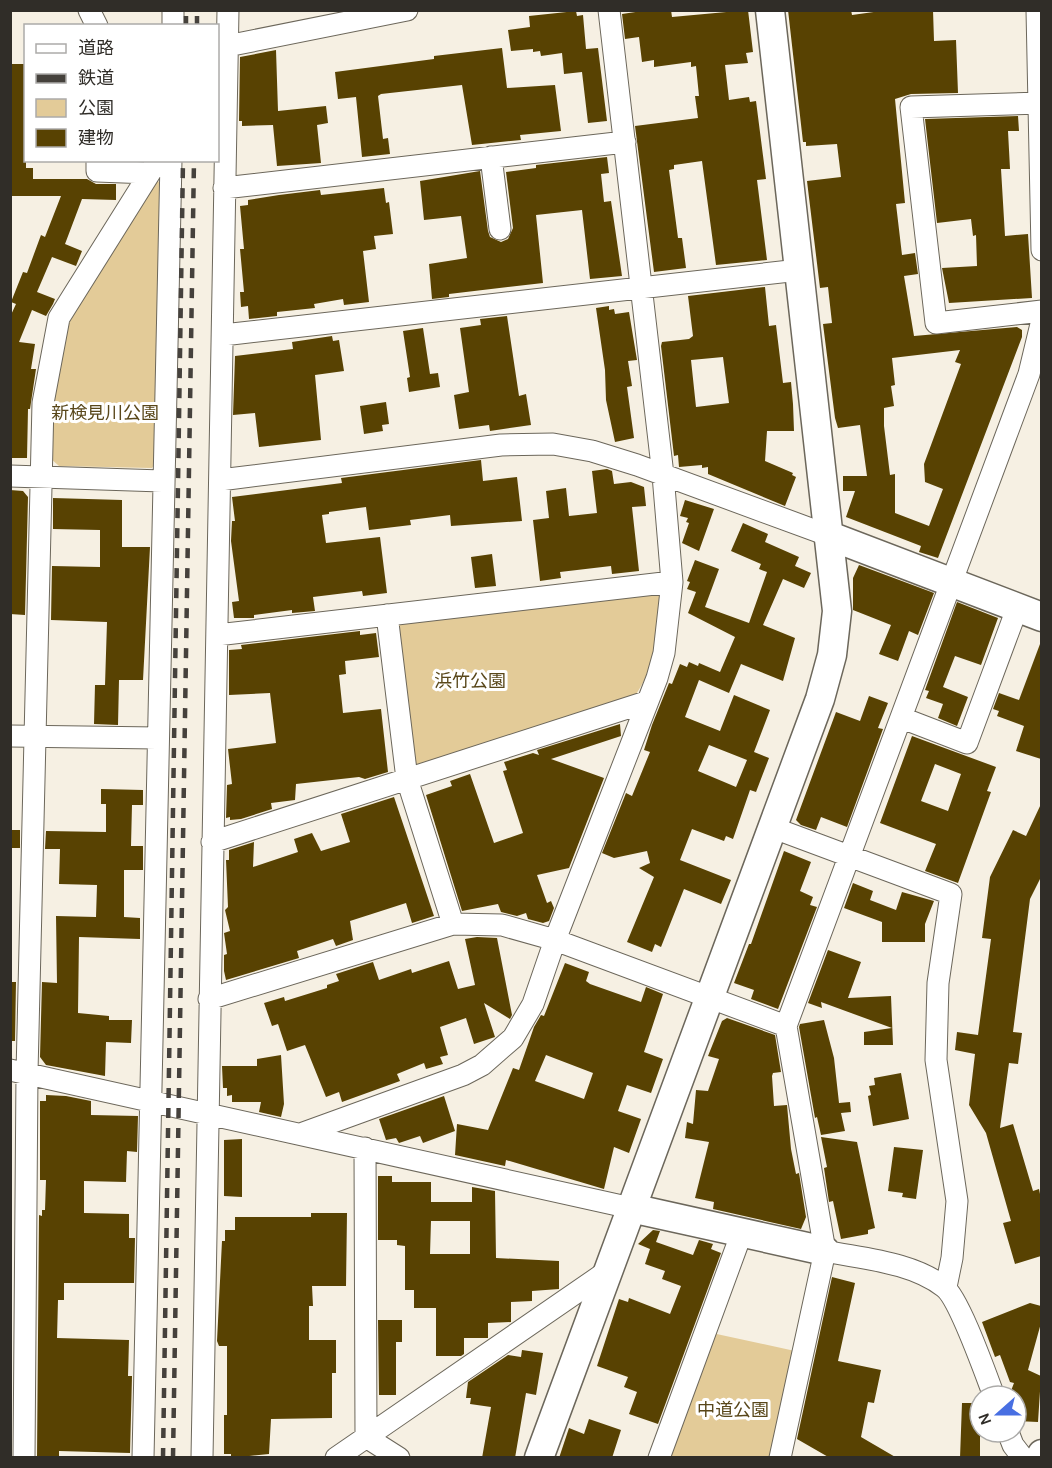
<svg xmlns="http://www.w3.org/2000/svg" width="1052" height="1468" font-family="Karla,'Noto Sans JP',sans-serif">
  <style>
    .green { fill: #e3cb98 }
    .building { fill: #584202; fill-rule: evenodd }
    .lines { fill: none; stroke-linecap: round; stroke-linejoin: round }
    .street-casing { stroke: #6c675b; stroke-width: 23 }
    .secondary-casing { stroke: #6c675b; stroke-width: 31 }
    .street { stroke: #fff; stroke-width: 21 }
    .secondary { stroke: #fff; stroke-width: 28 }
    .rail { stroke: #45413c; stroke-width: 4.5; stroke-dasharray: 10 10; stroke-linecap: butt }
    .labels { text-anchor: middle; stroke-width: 6; stroke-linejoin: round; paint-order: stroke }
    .park-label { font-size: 18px; fill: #59471a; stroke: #fff }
  </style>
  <rect width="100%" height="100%" fill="#f6f0e3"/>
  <path class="green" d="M154 181 162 182 157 461 152 468 59 466 50 458 51 418 59 350 70 318Z
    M654 592 665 601C659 637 654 669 633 699L419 768 412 762 395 629 400 622Z
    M712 1333 795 1351 771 1457 665 1458Z"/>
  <path class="building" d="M649 10H671L672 17 748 10 753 52 746 53 748 63 725 65 729 100 749 97 750 102 756 101 766 179 757 180 767 260 716 265 702 161 674 165V169L669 170 678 238H682L686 268 654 272 635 126 698 118 695 96H699L696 66 691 67V62L654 67V60L642 62 639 37 625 39 622 14Z
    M788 10H851L852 15 888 10H933L934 41 956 40 958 93 911 94 895 99 905 203 896 204 902 255 915 253 918 274 904 276 914 336 1017 327 1022 330V337L938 558 919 552 921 546 846 517 855 491H843V476H867L860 425 838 428 835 418 823 324 832 323 828 287 820 288 807 181 841 177 837 144 806 146V142H803ZM960 350 955 362 961 364 924 464 925 482 943 489 929 526 895 513V474L890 475 884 426V408L894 406 891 386 895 385 892 358Z
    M576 11 577 16 583 15 586 49 598 48 607 121 588 123 582 72 564 74 562 53 541 56 540 51 533 52V49L511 51 508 30 530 27 529 16Z
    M502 48 507 88 555 85 561 131 520 135 521 140 472 145 462 85 381 94 378 96 383 139 388 138 390 154 362 157 356 97 338 99 335 72 434 59V56Z
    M276 50 278 111 326 106 328 123 317 125 321 163 277 166 273 125 242 126V121H239L240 57Z
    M10 64H26V168H33V179H87L96 184H116V200L82 199 65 244 82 251 76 266 52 257 37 292 55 299 53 304 46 316 32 310 19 342 35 344 31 369H36L30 409H28L27 458H10V317L16 304 11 302 23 272 27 273 41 235 45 237 61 196H10Z
    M1018 116 1019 131H1008L1010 169H1001L1005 236 1028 234 1032 298 949 303 942 268 977 266 976 235 973 236 971 219 937 223 925 119Z
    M607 157 609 173 601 174 604 202 611 201 622 276 590 279 582 210 536 215 543 283 449 294V297L432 299 429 264 467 258 461 216 424 220 420 181 480 171 488 231 490 237 501 242 508 239 513 228 506 172 536 168V165Z
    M384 188 386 203 389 202 393 234 374 236 376 249 363 251 369 302 344 305 343 299 314 304 315 308 277 312V316L249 319 248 306 241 307 240 292H244L240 249H244L240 206 248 205V200L279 195 320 190 321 195Z
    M765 287 769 326 776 325 783 383 791 382 793 404 794 431H767L765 461 793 473 792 475 796 477 785 506 708 474V467L702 468V465L679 467 678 455 674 456 661 346 662 342 689 339 693 336 688 296ZM723 357 729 403 696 407 691 360Z
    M609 306V310L614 309 615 314 629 312 637 360 628 361 632 386 627 387 634 438 615 442 606 400 605 370 596 308Z
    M507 316 519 396 526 394 531 425 490 431 489 425 459 429 454 395 469 392 460 328 481 325 480 319Z
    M423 328 430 374 438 373 440 387 409 392 407 378 410 377 403 331Z
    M332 336 333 341 339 340 344 371 315 375 321 440 259 447 255 413 233 415 235 356 293 349 292 342Z
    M386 402 389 424 382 425 383 431 364 434 360 406Z
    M481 460 483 481 517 477 522 521 451 526 450 515 410 520 411 525 369 530 366 507 329 512V514L322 515 326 543 380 537 387 593 363 596 362 591 313 597 315 611 292 613V610L254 615V618H234L232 602 239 601 231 541 232 521H235L232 497 342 483 341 478Z
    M607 469 612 471 614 484 631 482 644 487 646 506 632 507 639 571 612 574 611 566 560 572 561 578 540 581 533 520 549 518 546 491 566 488 569 516 597 513 592 471Z
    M10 490 23 491 28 497 25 615 10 614Z
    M53 498 122 500V547H150L143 680H119L118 725 94 724 95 685H105L107 622 51 620 52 566 100 567V530L53 529Z
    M685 500 714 509 699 551 682 543 689 523 686 522 688 518 680 516Z
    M743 523 768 534 765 542 799 557 795 566 811 573 804 588 783 579 763 625 795 638 783 681 741 664 729 693 699 680 685 717 720 731 734 695 770 710 754 752 769 758 756 792 750 790 733 839 726 836 724 841 692 829 680 860 731 880 721 904 684 889 661 947 655 944 652 952 627 942 654 877 639 868 650 863 647 851 614 858 602 853 626 793 632 796 650 752 644 750 652 725 669 683 672 684 680 664 687 667 689 662 698 666 699 663 720 672 735 637 688 613 696 592 687 589 690 582 687 581 695 560 719 569 705 607 749 623 767 572 759 569 761 564 731 551ZM709 745 747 760 736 787 698 771Z
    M492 554 496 586 475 588 471 557Z
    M859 565 934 593 918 635 909 631 898 661 879 654 891 625 853 610V578Z
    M957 602 998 618 981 665 955 656 943 687 968 697 957 726 938 718 943 704 926 698 929 691 925 690Z
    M360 631V635L376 633 379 657 345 661 346 674 339 675 343 713 381 709 388 772 365 779 359 777 296 784 295 800 271 803 272 809 241 819 230 820V817L226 818 227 785 232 784 228 749 276 743 270 693 229 695V650L242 649 241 645Z
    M1040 644H1041V759L1016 751 1024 726 997 716 999 711 993 709 999 693 1019 700Z
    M869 696 888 703 878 728 883 729 847 827 821 817 816 830 801 825 796 820 836 712 860 721Z
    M620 724 621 736 551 759 604 778 569 868 537 875 547 903 551 901 554 908 549 921 543 923 528 919 526 913 517 916 501 912 498 904 462 911 426 795 452 786 450 781 470 774 494 843 523 833 503 771 507 770 504 762 533 753 539 755 537 750Z
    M912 736 996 767 987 791 991 792 958 883 925 871 936 844 880 823ZM935 764 961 774 948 811 921 801Z
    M101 789 143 790V805H132L131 846H143V870H124V917L140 918V939L79 937 78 1013 109 1016V1020H132L131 1043 106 1042 105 1076 46 1065 40 1057 42 982 57 983 56 916 96 917 97 885 59 884 60 849H45L46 831 106 832V804H101Z
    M394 797 434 916 412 923 406 903 350 921 353 940 336 946 333 939 297 951 299 958 226 980 224 971V955L227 954 224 933 230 931 225 910 228 907 226 860H229V850L254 842 253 867 298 852 294 839 312 833 321 851 350 842 341 814Z
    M1041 804V877L1030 899 1013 1032 1022 1033 1018 1064 1009 1063 1000 1128 1013 1124 1033 1191 1039 1189 1041 1199V1256L1015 1264 1003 1223 1011 1221 986 1133 969 1105 975 1054 955 1050 957 1032 978 1035 991 939 982 938 990 877 1013 830 1026 836Z
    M10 830H20V848H10Z
    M784 851 811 862 800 891 813 897 810 905 817 907 778 1009 751 999 754 990 734 983 749 944H751Z
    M853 883 873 891 870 900 896 910 902 892 934 901 925 924V942H882V922L844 908Z
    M477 937 497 938 512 1015 510 1019 484 1003 495 1037 474 1044 466 1018 440 1027 448 1055 440 1057 443 1064 426 1069 424 1063 397 1074 400 1081 342 1102 339 1092 326 1097 305 1045 287 1051 278 1024 272 1026 264 1003 284 997 285 1001 327 988V985L339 981 336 974 373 962 379 980 411 969 412 973 449 961 458 989 475 985 465 939Z
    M828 950 861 962 848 998 891 996 893 1045H864V1032L892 1028 821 1002 822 1008 808 1003Z
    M565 963 589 972 586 981 590 984 641 1002 646 987 663 994 644 1052 663 1059 651 1093 627 1085 618 1111 641 1119 629 1153 614 1147 604 1189 506 1160 505 1166 455 1155 457 1124 488 1130 513 1068 519 1070 534 1027 541 1015 544 1016ZM546 1055 593 1073 584 1099 535 1081Z
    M10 982H16L15 1041H10Z
    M727 1018 775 1035 781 1072 773 1073 772 1076 774 1106 787 1105 791 1149 796 1174 799 1173 806 1217 801 1229 713 1209 714 1202 695 1198 709 1142 685 1138 687 1122 693 1124 696 1090 708 1091 719 1059 708 1056 722 1021Z
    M824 1020 834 1058 839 1103 850 1102 851 1112 841 1113 845 1131 821 1135 817 1117 815 1118 799 1027 800 1024Z
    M281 1055 284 1104 281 1117 259 1112 261 1102H232V1095L227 1096V1088H223L222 1066H257V1059Z
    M901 1073 909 1119 873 1126 868 1096 871 1095 869 1086 875 1085 874 1078Z
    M46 1095 66 1096 91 1101V1115L138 1116 137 1152 127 1151 126 1182 84 1181V1213L129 1214V1238H135L134 1283H64V1300H58L57 1338 129 1340 128 1376H132L130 1453 59 1451V1458H37L39 1215 42 1216V1210H45L46 1180H40V1101H46Z
    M444 1096 455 1131 423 1143 420 1136 399 1143 396 1138 386 1140 379 1119Z
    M821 1137 857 1142 875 1228 868 1230V1234L841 1239 833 1201 829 1202 824 1168 827 1167Z
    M242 1139V1197L224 1196V1140Z
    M894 1147 923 1150 916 1199 902 1197 903 1193 888 1191Z
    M378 1176H392V1182H431V1202H472V1187L495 1191 496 1258 559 1261V1289L532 1291V1301L511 1302V1322L488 1323V1338H464V1354L461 1356H436V1308H414V1290H405V1246L397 1245V1240H378ZM431 1221H470V1254H430Z
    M311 1213H347L346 1286H312L313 1306H309V1340H336V1373H332V1418L271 1419 269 1454 231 1458V1454H224V1415H227V1346H219L217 1341 222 1241H225V1230H235V1217H311Z
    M653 1230 660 1231 656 1242 693 1255 699 1240 713 1244 711 1249 721 1253 658 1424 629 1414 637 1392 624 1387 628 1377 597 1366 619 1299 628 1302 629 1298 670 1314 681 1286 662 1279 665 1271 645 1264 650 1249 638 1244Z
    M832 1277 855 1283 838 1361 881 1370 874 1403 868 1402 861 1437 897 1458H830L797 1439Z
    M1030 1303 1041 1306V1323L1028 1370 1041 1376 1038 1422 1016 1421V1396H1009L1014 1383 1010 1382 1000 1355 995 1357 982 1322Z
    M378 1320H402V1342H396V1395H379Z
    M522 1350 543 1353 536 1395 526 1393 515 1458H482L491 1407 470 1404 471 1398H466L468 1382 508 1355 521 1357Z
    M962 1403H980V1458H960Z
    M589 1419 621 1430 612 1458H559L569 1428 584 1434Z"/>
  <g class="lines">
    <g class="street-casing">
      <path id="street" d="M89 10 97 26
        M1037 10 1042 250
        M173 26V10
        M227 46 407 10
        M1042 103 911 107 936 323 1042 311
        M491 157 500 229
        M97 160V171L149 173
        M224 188 625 142
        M223 335 799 270
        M10 476 162 481
        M220 480 501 445 553 444 592 451 637 465 830 536
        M387 615 407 779 453 924
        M217 635 672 582
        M902 718 967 743 1018 606
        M10 736 157 738
        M771 827 951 894 938 983 936 1060 957 1201 952 1258 946 1287
        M212 842 646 702
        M209 999 453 924 502 925 555 940 786 1026
        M10 1070 631 1208
        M303 1133 463 1075 482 1065 513 1038 533 1004 555 940 657 678 664 653 672 582 663 475 609 10
        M365 1148 366 1437 399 1458
        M825 1251C864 1259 912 1262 944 1287 959 1298 986 1375 994 1396
        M1008 1432 1013 1445 1023 1458
        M24 1458 27 1073 43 403 59 318 158 160
        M143 1458 171 160
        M202 1458 228 10
        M336 1458 606 1272
        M659 1458 742 1232
        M780 1458 825 1251 786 1026 1029 374 1042 320"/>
    </g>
    <g class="secondary-casing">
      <path id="secondary" d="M830 536 1042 617
        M631 1208 825 1251
        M539 1458 820 699 832 655 837 611 770 10
        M1040 1458 1042 1454"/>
    </g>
    <use href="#street" class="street"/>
    <use href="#secondary" class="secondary"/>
    <path class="rail" d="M186 26V10
      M197 26V10
      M163 1458 183 160
      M173 1458 194 160"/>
  </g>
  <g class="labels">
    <g class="park-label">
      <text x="105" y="419">新検見川公園</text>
      <text x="470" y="687">浜竹公園</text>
      <text x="733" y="1416">中道公園</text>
    </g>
  </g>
  <rect width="1052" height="1468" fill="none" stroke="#302d28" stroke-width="24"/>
  <rect x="24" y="24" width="195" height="138" fill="#ffffff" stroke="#acaba9" stroke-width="1.5"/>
  <rect x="36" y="44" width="30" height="9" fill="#ffffff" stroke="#acaba9" stroke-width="1.5"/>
  <text x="78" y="54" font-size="18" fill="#302d28">道路</text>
  <rect x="36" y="74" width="30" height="9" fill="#45413c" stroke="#acaba9" stroke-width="1.5"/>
  <text x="78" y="84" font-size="18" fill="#302d28">鉄道</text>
  <rect x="36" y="99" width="30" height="18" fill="#e3cb98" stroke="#acaba9" stroke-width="1.5"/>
  <text x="78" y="114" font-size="18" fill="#302d28">公園</text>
  <rect x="36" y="129" width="30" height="18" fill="#584202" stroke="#acaba9" stroke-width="1.5"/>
  <text x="78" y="144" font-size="18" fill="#302d28">建物</text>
  <g transform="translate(998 1414) rotate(249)"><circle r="28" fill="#ffffff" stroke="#acaba9" stroke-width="1.5"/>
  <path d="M0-4.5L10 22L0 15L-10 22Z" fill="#486fe2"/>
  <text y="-9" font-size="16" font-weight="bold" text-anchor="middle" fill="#302d28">N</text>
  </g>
</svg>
